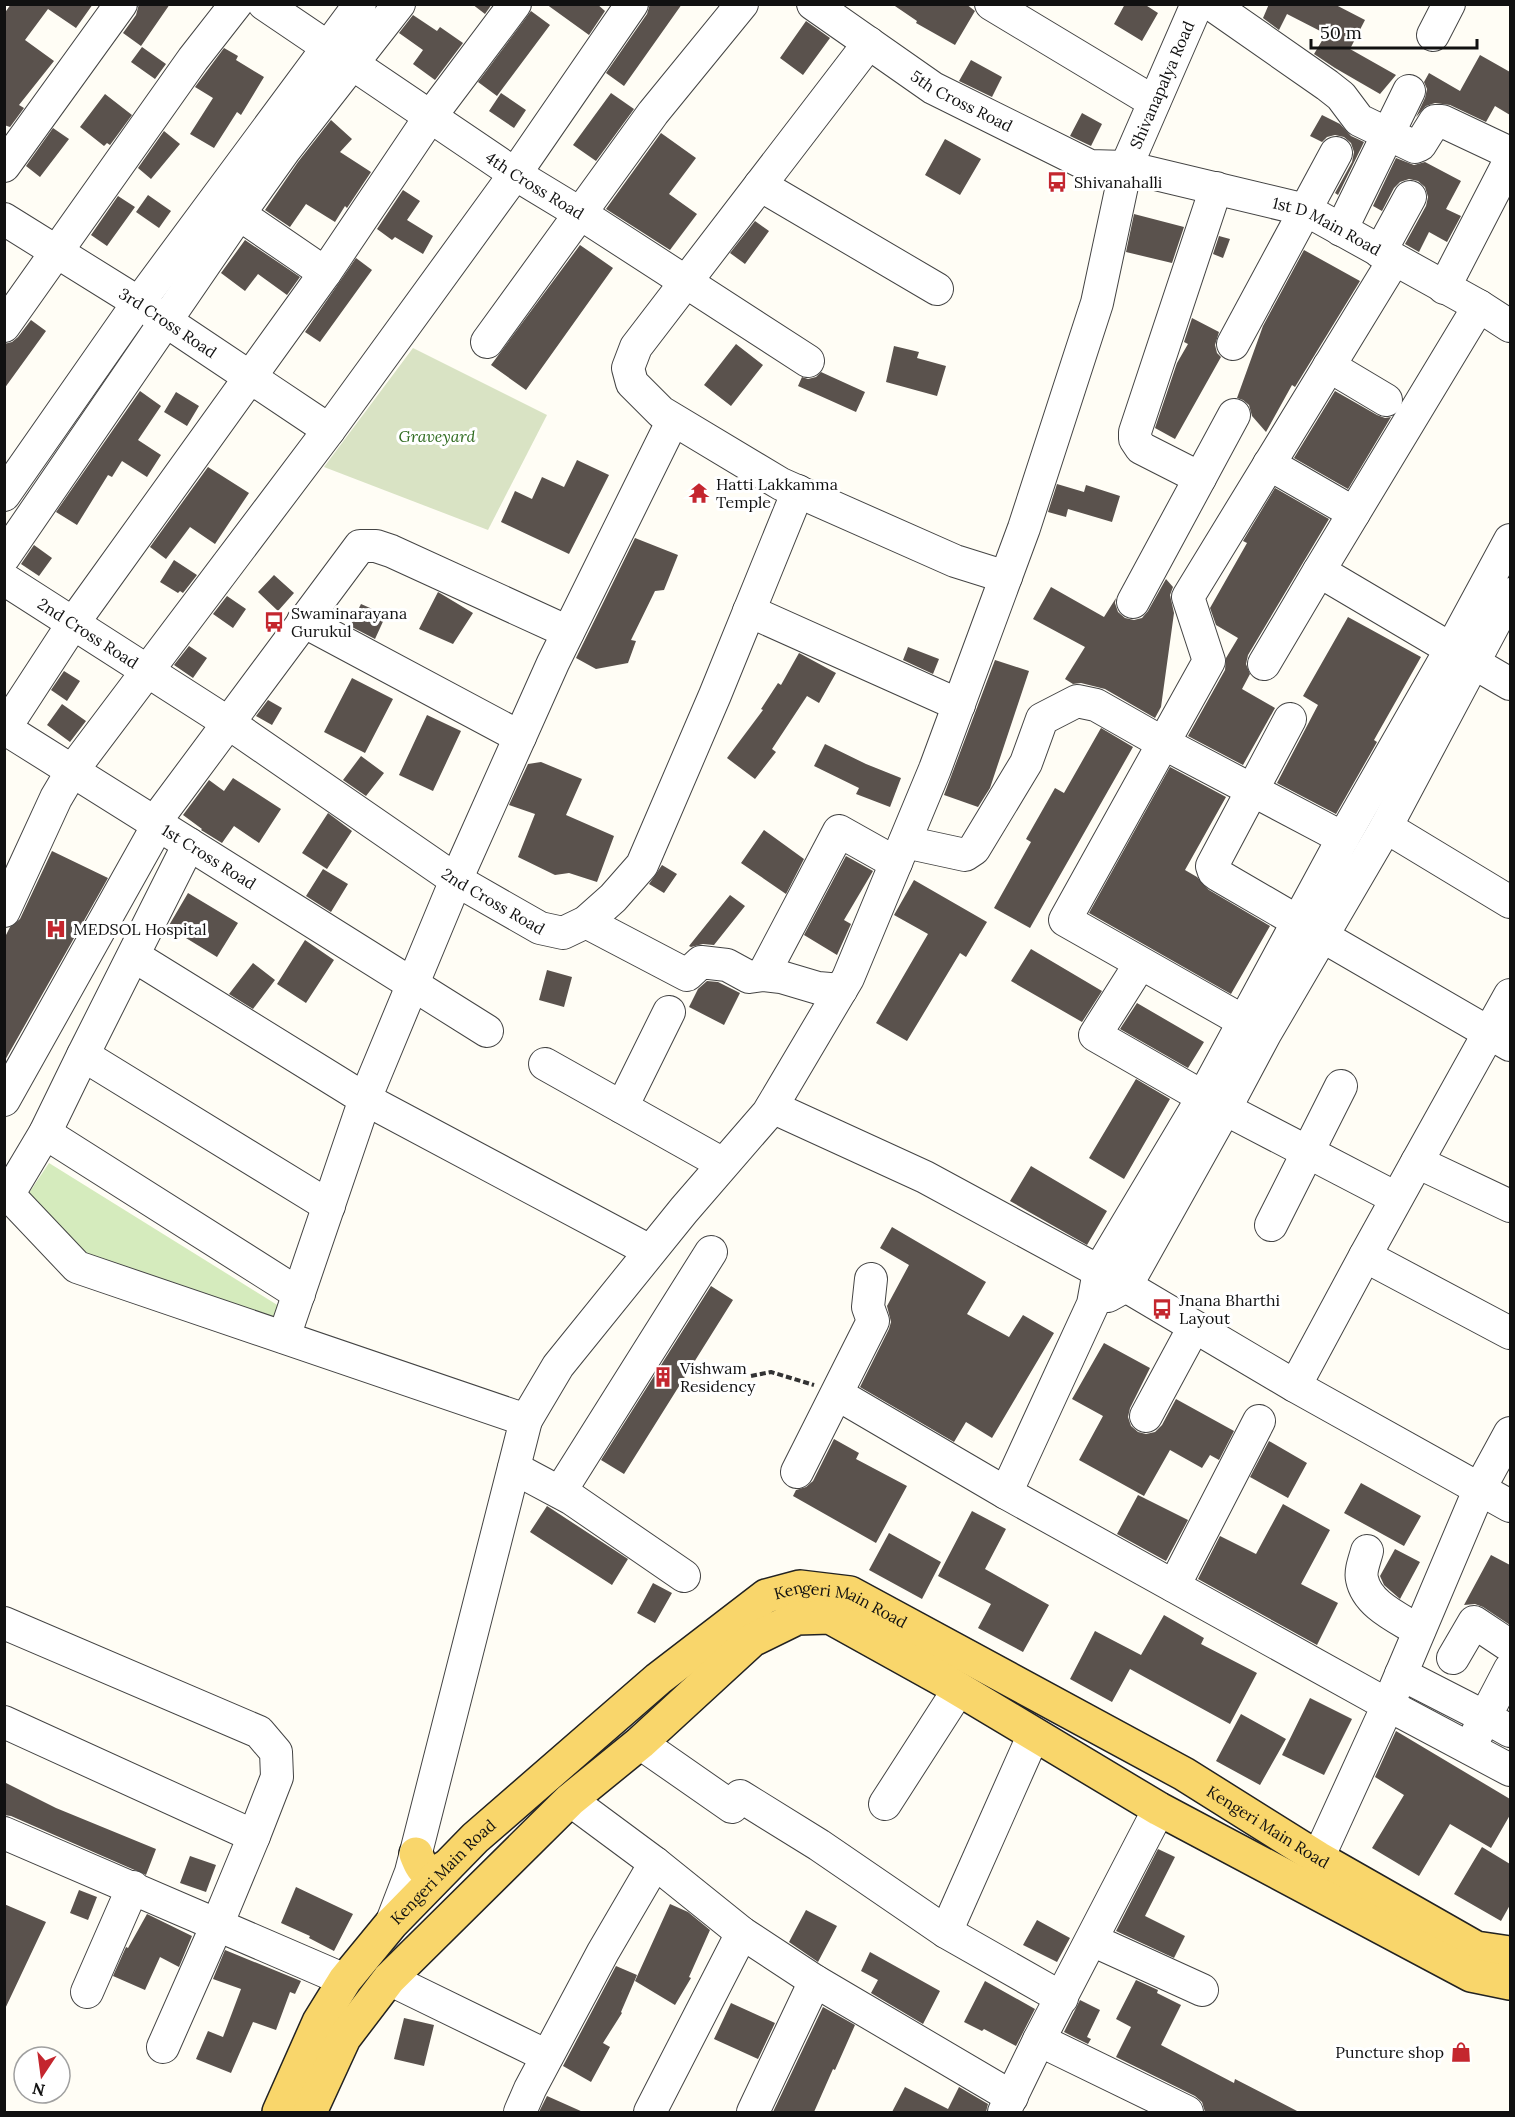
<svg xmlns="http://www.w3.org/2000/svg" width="1515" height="2117" font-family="Lora,serif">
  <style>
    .green { fill: #d5ebbd }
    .cemetery { fill: #d9e3c4 }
    .building { fill: #5a524d }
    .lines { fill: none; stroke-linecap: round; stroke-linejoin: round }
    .minor-casing { stroke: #444; stroke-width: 34 }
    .major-casing { stroke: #222; stroke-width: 36 }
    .path { stroke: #333; stroke-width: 4; stroke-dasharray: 6 3; stroke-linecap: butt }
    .minor { stroke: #fff; stroke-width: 32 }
    .major { stroke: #f9d66b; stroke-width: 33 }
    .labels { text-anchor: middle; stroke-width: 6; stroke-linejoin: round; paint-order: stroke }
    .street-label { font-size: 16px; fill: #111; stroke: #fff }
    .poi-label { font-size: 16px; fill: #111; stroke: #fff; text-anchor: start }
    .park-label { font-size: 16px; font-style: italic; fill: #2f6b1f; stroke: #fff }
  </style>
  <rect width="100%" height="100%" fill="#fffdf5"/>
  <path class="green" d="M49 1163 287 1311 282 1330 53 1255 25 1199Z"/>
  <path class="cemetery" d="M413 348 547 415 488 530 324 467Z"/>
  <path class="building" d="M11 4H93L76 28 48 9 25 40 54 61 19 105 24 108 10 127 4 125V14Z
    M139 4H170L141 46 123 33 136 15Z
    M472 4H492L485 14Z
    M546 4H597L605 11 589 35Z
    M650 4H682L624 86 606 73 647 14Z
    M892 4H966L975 11 955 45 916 23 917 21Z
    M1125 4H1144L1158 13 1142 41 1114 24Z
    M1269 4H1334L1365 20 1350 49 1396 75 1380 94 1335 68 1314 54 1326 34 1287 14 1279 30 1263 18Z
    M531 11 550 25 497 96 478 82Z
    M413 15 437 31 440 27 463 43 435 80 413 64 423 50 399 33Z
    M806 21 830 38 803 75 780 58Z
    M142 47 166 64 155 79 131 62Z
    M224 48 238 56 236 60 264 77 241 115 237 112 214 148 190 134 213 98 195 87Z
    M1480 55 1510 72V115L1495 106 1486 122 1450 105 1435 103 1426 106 1416 117 1425 98 1427 89 1424 82 1429 73 1460 91Z
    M971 60 1002 77 992 97 959 81Z
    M501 93 526 110 514 128 489 111Z
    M611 93 634 109 596 161 573 145Z
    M105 94 132 115 110 145 107 143 104 146 80 127Z
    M1082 113 1102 124 1091 146 1070 136Z
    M1322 115 1340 124 1351 136 1364 142 1338 195 1335 193 1352 162 1354 152 1351 143 1344 137 1335 135 1327 137 1322 142 1310 136Z
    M331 120 352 139 340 152 371 172 347 208 345 206 335 222 306 204 290 227 265 210 298 162Z
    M53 128 69 139 40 177 26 166Z
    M164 131 180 144 151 179 138 168Z
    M661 133 696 158 669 194 697 214 670 250 606 209Z
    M945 139 981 159 960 195 925 175Z
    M1396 158 1414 165 1425 162 1461 181 1446 209 1461 216 1447 242 1429 232 1419 252 1405 244 1426 206 1428 197 1425 187 1418 181 1409 179 1400 182 1394 188 1382 211 1373 206Z
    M403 190 420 201 407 220 433 236 423 254 395 237 392 240 377 229Z
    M148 195 171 211 159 228 136 212Z
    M118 196 135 207 107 246 91 235Z
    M1134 214 1184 227 1172 263 1126 252Z
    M755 221 769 231 745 264 730 253Z
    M1219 236 1230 239 1223 258 1213 254Z
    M245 240 300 277 287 295 258 274 245 291 221 273Z
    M580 245 613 268 526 390 491 365Z
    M1304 250 1360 281 1295 387 1292 385 1266 432 1252 416 1249 405 1243 400 1237 398 1263 326Z
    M356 258 372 270 320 342 305 332Z
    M1192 318 1219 332 1215 345 1217 353 1221 357 1175 439 1155 428 1177 363 1188 344 1184 342Z
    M31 320 46 331 4 389V344L12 342 18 337Z
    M736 344 763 365 731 406 704 385Z
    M894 346 919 352 917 358 946 366 937 396 886 382Z
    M821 372 865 392 856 412 798 386 802 377 808 379 816 377Z
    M140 391 161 406 138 440 161 455 147 477 122 461 112 477 108 475 77 525 56 512Z
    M1335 391 1377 415 1385 418 1391 417 1348 489 1294 458Z
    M176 392 199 406 187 426 164 412Z
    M577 460 609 475 569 554 501 522 515 491 532 499 542 477 564 487Z
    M208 467 249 493 215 544 190 527 166 559 150 547Z
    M1057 484 1084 492 1086 485 1120 496 1112 522 1068 509 1066 517 1048 512Z
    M1275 488 1329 519 1248 655 1246 664 1250 674 1242 689 1275 708 1243 765 1188 736 1225 670 1226 658 1238 638 1216 625 1210 608 1247 543 1243 541Z
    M635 538 678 555 664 590 655 591 631 640 636 641 628 663 596 669 576 658Z
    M34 545 52 558 39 576 21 564Z
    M174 560 197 575 183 593 180 591 178 593 160 582Z
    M274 575 294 593 278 611 258 592Z
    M1166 579 1173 587 1170 595 1174 613 1161 707 1155 718 1105 689 1081 683 1073 684 1065 679 1085 647 1033 619 1051 587 1104 617 1116 598 1115 603 1118 612 1125 618 1134 620 1142 618 1148 611Z
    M438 592 473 613 453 644 419 629Z
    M227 596 246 609 233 628 213 614Z
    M361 604 386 615 375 639 350 626Z
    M1348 617 1421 657 1374 740 1377 742 1336 814 1277 783 1318 705 1303 696Z
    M189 646 207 658 193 678 174 665Z
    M908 647 939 659 933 674 903 660Z
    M799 653 836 673 819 703 807 696 772 749 776 752 755 779 727 758 763 710 761 709 778 683 781 685Z
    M995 660 1029 671 990 788 978 807 944 795Z
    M64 671 80 681 67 701 51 690Z
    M352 678 393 699 365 753 324 732Z
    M268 700 282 708 272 725 256 716Z
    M62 704 86 721 70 742 47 725Z
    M427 715 461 731 433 791 399 775Z
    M1101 728 1133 747 1030 928 994 908 1031 842 1026 839 1055 788 1064 793Z
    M825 744 866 764 901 778 890 807 856 794 859 788 814 766Z
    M361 756 384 773 366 796 343 780Z
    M541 762 582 779 566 815 614 836 597 882 569 873 555 875 518 857 535 814 509 805 528 764Z
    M1170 767 1226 797 1185 870 1197 877 1209 890 1270 926 1231 994 1089 913Z
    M233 778 281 809 259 843 234 826 222 843 201 830 202 829 183 815 209 780 224 791Z
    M328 813 352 831 327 869 302 853Z
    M764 830 804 859 786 894 741 863Z
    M52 851 108 878 4 1062V939L10 927 20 919Z
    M846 856 873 871 844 920 851 924 837 955 804 935Z
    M662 865 677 874 664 893 649 884Z
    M323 869 348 884 331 912 306 896Z
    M914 880 987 922 966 957 960 953 907 1041 876 1023 928 934 894 915Z
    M188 893 238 923 217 957 168 927Z
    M730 895 745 906 714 945 703 944 691 947 689 946Z
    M305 940 334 960 306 1003 277 984Z
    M1031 949 1102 991 1082 1022 1011 981Z
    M253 963 275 980 253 1009 229 994Z
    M547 970 572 977 564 1007 539 1000Z
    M707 981 718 982 740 993 724 1025 689 1007 698 989Z
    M1137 1003 1204 1042 1188 1068 1120 1029Z
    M1136 1079 1170 1099 1124 1179 1089 1158Z
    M1031 1166 1107 1211 1087 1245 1010 1201Z
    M892 1227 986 1282 967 1314 1009 1337 1023 1315 1054 1333 992 1438 966 1422 954 1442 860 1387 889 1329 891 1322 887 1306 909 1265 880 1248Z
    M711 1286 733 1300 624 1474 601 1460Z
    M1104 1343 1150 1368 1130 1408 1128 1417 1131 1426 1138 1432 1146 1434 1155 1432 1162 1425 1176 1399 1234 1431 1219 1460 1210 1455 1202 1468 1170 1450 1144 1496 1079 1460 1103 1416 1072 1399Z
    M834 1439 859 1453 856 1459 907 1486 876 1543 793 1496 796 1490 806 1487 813 1481Z
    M1269 1441 1307 1463 1288 1498 1250 1477Z
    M1361 1483 1421 1516 1404 1546 1344 1513Z
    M1138 1495 1188 1520 1166 1561 1117 1534Z
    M1283 1504 1330 1530 1301 1584 1338 1603 1317 1645 1198 1579 1220 1536 1256 1554Z
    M547 1506 628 1559 612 1585 530 1532Z
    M972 1511 1006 1529 985 1569 1049 1605 1023 1652 978 1628 991 1604 938 1576Z
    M889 1533 941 1562 922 1599 869 1570Z
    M1395 1549 1420 1562 1400 1599 1384 1585 1380 1576Z
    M1491 1555 1510 1565V1625L1483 1607 1475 1604 1464 1605Z
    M653 1583 672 1593 655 1623 637 1613Z
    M1164 1615 1204 1638 1201 1644 1257 1673 1230 1724 1130 1669 1112 1702 1070 1679 1095 1631 1141 1655Z
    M1310 1698 1352 1719 1324 1775 1282 1755Z
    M1241 1714 1286 1739 1260 1785 1216 1761Z
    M1396 1731 1510 1799V1815L1491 1848 1450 1824 1419 1876 1372 1848 1404 1795 1375 1777Z
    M4 1782 56 1808 156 1849 146 1875 11 1816 4 1815Z
    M1482 1847 1510 1864V1905L1501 1921 1454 1894Z
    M1158 1849 1175 1857 1145 1916 1185 1936 1174 1958 1116 1931Z
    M190 1856 216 1865 206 1892 180 1883Z
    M296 1887 353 1914 334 1951 309 1938 310 1936 281 1923Z
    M79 1890 97 1897 88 1920 70 1913Z
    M4 1904 46 1922 4 2011Z
    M670 1904 688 1912 710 1930 689 1977 691 1978 675 2005 635 1981Z
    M806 1910 837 1926 818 1962 789 1942Z
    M147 1914 192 1936 179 1967 160 1957 145 1990 113 1976 126 1947 128 1948Z
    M1037 1920 1070 1938 1057 1962 1023 1945Z
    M225 1950 301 1981 295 1994 290 1992 276 2030 253 2022 231 2073 196 2059 208 2031 223 2037 241 1989 213 1979Z
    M870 1952 940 1991 923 2024 871 1993 878 1980 861 1971Z
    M616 1966 637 1975 621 2012 622 2013 603 2043 610 2047 591 2082 563 2066Z
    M1136 1980 1158 1990 1157 1993 1181 2005 1161 2045 1234 2083 1235 2079 1299 2112H1205L1202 2102 1195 2096 1116 2057 1131 2027 1116 2019Z
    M985 1981 1035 2009 1016 2046 984 2029 982 2031 964 2022Z
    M1080 2000 1100 2010 1087 2037 1091 2039 1088 2044 1064 2032Z
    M731 2003 775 2023 758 2059 714 2039Z
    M823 2007 855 2025 835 2070 833 2069 814 2112H773Z
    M404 2018 434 2025 424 2066 394 2059Z
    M905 2087 948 2109 959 2087 988 2104 986 2112H892Z
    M547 2096 583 2112H539Z"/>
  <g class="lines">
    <g class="minor-casing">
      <g id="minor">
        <path id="s1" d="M264 4 515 174 581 214 808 361"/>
        <path id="s2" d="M813 4 933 88 1090 166 1126 167 1306 210 1479 306 1510 326"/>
        <path d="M991 4 1154 102"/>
        <path d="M1211 4 1327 85 1341 96 1359 120 1415 147 1420 145 1435 121H1442L1510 153"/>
        <path d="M1433 35 1449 4"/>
        <path d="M869 43 636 347 628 368 632 383 661 412 781 484 955 561 1006 577"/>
        <path d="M4 166 121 4"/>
        <path d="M760 185 937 289"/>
        <path d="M239 214 325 273"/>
        <path id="s3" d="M4 219 139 303 329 430"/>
        <path d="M1341 230 1409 91"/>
        <path d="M1380 252 1410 197"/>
        <path d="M1444 288 1510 160V155"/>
        <path d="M4 326 193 59 236 4"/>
        <path d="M487 342 653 113 742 4"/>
        <path d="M1233 344 1336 153"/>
        <path d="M1329 366 1386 400"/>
        <path d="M1269 464 1354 513"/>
        <path d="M1200 478 1141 448 1135 439V432L1216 188"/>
        <path d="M4 495 129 316 360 4"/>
        <path d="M4 557 239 214 284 151 399 4"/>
        <path id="s4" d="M4 579 227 722 456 880 540 928 563 933 586 922 613 898 642 865 715 695 798 491"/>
        <path d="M1133 602 1234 415"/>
        <path d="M749 611 959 705"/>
        <path d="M303 621 520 737"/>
        <path d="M1451 649 1319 571 1479 306"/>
        <path d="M1474 663 1510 684"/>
        <path d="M1264 664 1319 571"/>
        <path d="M1290 719 1212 866 1214 872 1218 875 1297 921"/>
        <path id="s5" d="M4 728 487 1031"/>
        <path d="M5 728 74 622 325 273 430 117 515 4"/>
        <path d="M154 823 360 546H376L391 551 568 632"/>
        <path d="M1386 827 1510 902"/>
        <path d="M905 842 965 855 974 849 1026 763 1042 719 1077 701 1096 705 1163 743 1343 838"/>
        <path d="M4 911 56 798 72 771 329 430 515 174 632 4"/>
        <path d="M586 922 687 975 701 962 727 965 749 977 763 975 781 977 818 988 841 990"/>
        <path d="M1322 936 1510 1045"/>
        <path d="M134 956 365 1099 284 1337"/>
        <path d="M1140 964 1095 1035 1203 1097"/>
        <path d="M763 975 839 831 896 863"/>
        <path d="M1243 1021 1065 920 1209 661 1188 597 1394 260"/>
        <path d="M83 1055 329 1206"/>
        <path d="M545 1064 723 1164"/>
        <path d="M4 1100 158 825"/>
        <path d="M622 1107 669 1012"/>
        <path d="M772 1107 925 1177 1126 1286 1295 1386 1510 1506"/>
        <path d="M1225 1109 1396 1198"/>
        <path d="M45 1133 299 1294"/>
        <path d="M1417 1162 1510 995"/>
        <path d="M4 1190 77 1267 526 1420 411 1872 391 1924"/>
        <path d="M8 1195 45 1133 83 1055 189 844"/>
        <path d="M1510 1206 1417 1162 1365 1256 1510 1333"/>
        <path d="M1271 1225 1341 1086"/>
        <path d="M650 1251 365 1099 456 880 553 663 673 420"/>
        <path d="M1108 1296 1126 1286 1225 1109 1265 1034 1386 827 1510 594"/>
        <path d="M1295 1386 1365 1256"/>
        <path d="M837 1394 1006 1493 1388 1705 1318 1858"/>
        <path d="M1146 1416 1194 1327"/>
        <path id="s6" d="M526 1420 558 1366 684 1210 768 1113 848 978 935 769 1024 528 1097 303 1126 167 1197 4"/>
        <path d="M1510 1433 1480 1488 1388 1705 1510 1770"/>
        <path d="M514 1468 572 1499 684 1576"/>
        <path d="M797 1472 873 1321 868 1307 871 1279"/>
        <path d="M560 1492 711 1252"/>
        <path d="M1006 1493 1093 1304 1099 1271 1203 1097 1343 838 1451 649 1510 540"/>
        <path d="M1367 1551C1365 1559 1360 1571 1362 1579 1367 1605 1399 1618 1419 1631"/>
        <path d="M1174 1586 1259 1421"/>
        <path d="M4 1623 259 1732 276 1752 277 1777 254 1836"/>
        <path d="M1453 1658 1474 1622 1510 1646"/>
        <path d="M1510 1669 1485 1717 1510 1731"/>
        <path d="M1401 1674 1485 1717 1470 1748"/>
        <path d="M4 1722 254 1836 217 1925 163 2047"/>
        <path d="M640 1743 732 1807"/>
        <path d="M740 1796 819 1845 946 1932 1062 1998"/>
        <path d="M570 1800 655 1863 742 1933 815 1981 1012 2097"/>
        <path d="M885 1804 959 1689"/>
        <path d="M4 1833 345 1980"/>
        <path d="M946 1932 1034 1734"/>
        <path d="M1092 1940 1202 1990"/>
        <path d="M389 1979 547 2056"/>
        <path d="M87 1992 133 1887"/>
        <path d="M1039 2040 1187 2112"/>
        <path d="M520 2112 530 2089 603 1952 655 1863"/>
        <path d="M650 2112 742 1933"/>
        <path d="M753 2112 815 1981"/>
        <path d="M1004 2112 1039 2040 1159 1809"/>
      </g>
    </g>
    <g class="major-casing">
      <g id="major">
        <path d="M416 1854C423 1872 427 1878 446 1867"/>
        <path id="s7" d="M279 2112 319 2022 345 1980 391 1924 475 1838 658 1679 766 1596 800 1587 850 1593 1184 1774 1318 1858 1476 1948 1510 1953"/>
        <path d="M310 2112 344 2038 389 1979 570 1800 640 1743 752 1640 797 1618 830 1617 947 1682 1159 1809 1471 1975 1510 1983"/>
      </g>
    </g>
    <path class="path" d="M751 1376 771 1372 814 1385"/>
    <use href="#minor" class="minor"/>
    <use href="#major" class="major"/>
  </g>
  <defs>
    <g id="bus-bare" transform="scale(1.62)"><path d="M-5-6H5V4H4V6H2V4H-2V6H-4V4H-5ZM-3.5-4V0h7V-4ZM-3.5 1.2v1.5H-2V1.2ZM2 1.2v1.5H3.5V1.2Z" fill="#c4262e" stroke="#fff" stroke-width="2.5" paint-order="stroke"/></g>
    <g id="temple-bare" transform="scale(1.62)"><path d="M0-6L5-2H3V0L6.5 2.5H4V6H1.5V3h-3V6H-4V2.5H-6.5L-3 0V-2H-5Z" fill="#c4262e" stroke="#fff" stroke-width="2.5" paint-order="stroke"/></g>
    <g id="hospital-bare" transform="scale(1.62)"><path d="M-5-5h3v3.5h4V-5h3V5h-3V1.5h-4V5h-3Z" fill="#c4262e" stroke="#fff" stroke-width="2.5" paint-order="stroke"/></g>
    <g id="building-bare" transform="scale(1.62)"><path d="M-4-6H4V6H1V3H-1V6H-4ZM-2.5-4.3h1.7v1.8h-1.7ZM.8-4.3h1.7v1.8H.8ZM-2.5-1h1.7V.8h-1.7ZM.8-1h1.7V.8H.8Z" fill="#c4262e" stroke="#fff" stroke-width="2.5" paint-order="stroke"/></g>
    <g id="shop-bare" transform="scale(1.62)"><path d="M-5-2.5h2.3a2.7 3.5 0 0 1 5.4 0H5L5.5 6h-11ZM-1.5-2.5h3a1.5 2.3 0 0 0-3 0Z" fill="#c4262e" stroke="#fff" stroke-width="2.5" paint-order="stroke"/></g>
  </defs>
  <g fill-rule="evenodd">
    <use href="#bus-bare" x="1057" y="182"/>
    <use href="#temple-bare" x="699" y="493"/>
    <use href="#bus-bare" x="274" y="622"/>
    <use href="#hospital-bare" x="56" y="929"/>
    <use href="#bus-bare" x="1162" y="1309"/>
    <use href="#building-bare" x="663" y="1377"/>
    <use href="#shop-bare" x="1461" y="2052"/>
  </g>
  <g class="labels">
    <g class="street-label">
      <text dy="6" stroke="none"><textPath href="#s6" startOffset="1497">Shivanapalya Road</textPath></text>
      <text dy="6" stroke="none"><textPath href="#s2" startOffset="178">5th Cross Road</textPath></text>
      <text dy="6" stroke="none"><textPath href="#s1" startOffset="326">4th Cross Road</textPath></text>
      <text dy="6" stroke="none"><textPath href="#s2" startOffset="568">1st D Main Road</textPath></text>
      <text dy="6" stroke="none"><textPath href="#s3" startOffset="194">3rd Cross Road</textPath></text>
      <text dy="6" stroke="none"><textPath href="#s4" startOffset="100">2nd Cross Road</textPath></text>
      <text dy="6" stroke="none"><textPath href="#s5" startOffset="242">1st Cross Road</textPath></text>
      <text dy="6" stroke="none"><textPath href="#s4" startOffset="586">2nd Cross Road</textPath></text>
      <text dy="6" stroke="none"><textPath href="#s7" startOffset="798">Kengeri Main Road</textPath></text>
      <text dy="6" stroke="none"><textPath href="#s7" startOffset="1284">Kengeri Main Road</textPath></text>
      <text dy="6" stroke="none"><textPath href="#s7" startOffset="294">Kengeri Main Road</textPath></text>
    </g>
    <g class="poi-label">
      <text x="1074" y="188">Shivanahalli</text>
      <text x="716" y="490">Hatti Lakkamma<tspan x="716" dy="18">Temple</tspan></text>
      <text x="291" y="619">Swaminarayana<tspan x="291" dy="18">Gurukul</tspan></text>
      <text x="73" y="935">MEDSOL Hospital</text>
      <text x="1179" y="1306">Jnana Bharthi<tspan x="1179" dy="18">Layout</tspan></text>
      <text x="680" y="1374">Vishwam<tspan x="680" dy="18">Residency</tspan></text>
      <text x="1444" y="2058" text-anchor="end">Puncture shop</text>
    </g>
    <g class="park-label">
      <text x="437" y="442">Graveyard</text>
    </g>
  </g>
  <rect width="1515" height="2117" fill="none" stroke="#111111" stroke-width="12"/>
  <g transform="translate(42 2075) rotate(193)"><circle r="28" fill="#ffffff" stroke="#a0a0a0" stroke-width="1.5"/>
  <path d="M0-4.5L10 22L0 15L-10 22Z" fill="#c4262e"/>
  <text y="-9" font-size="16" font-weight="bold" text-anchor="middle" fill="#111111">N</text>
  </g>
  <path d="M1311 39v9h166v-9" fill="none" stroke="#111111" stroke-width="3"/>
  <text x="1320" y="39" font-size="18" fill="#111111" stroke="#ffffff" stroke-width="4.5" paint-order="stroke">50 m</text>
</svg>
